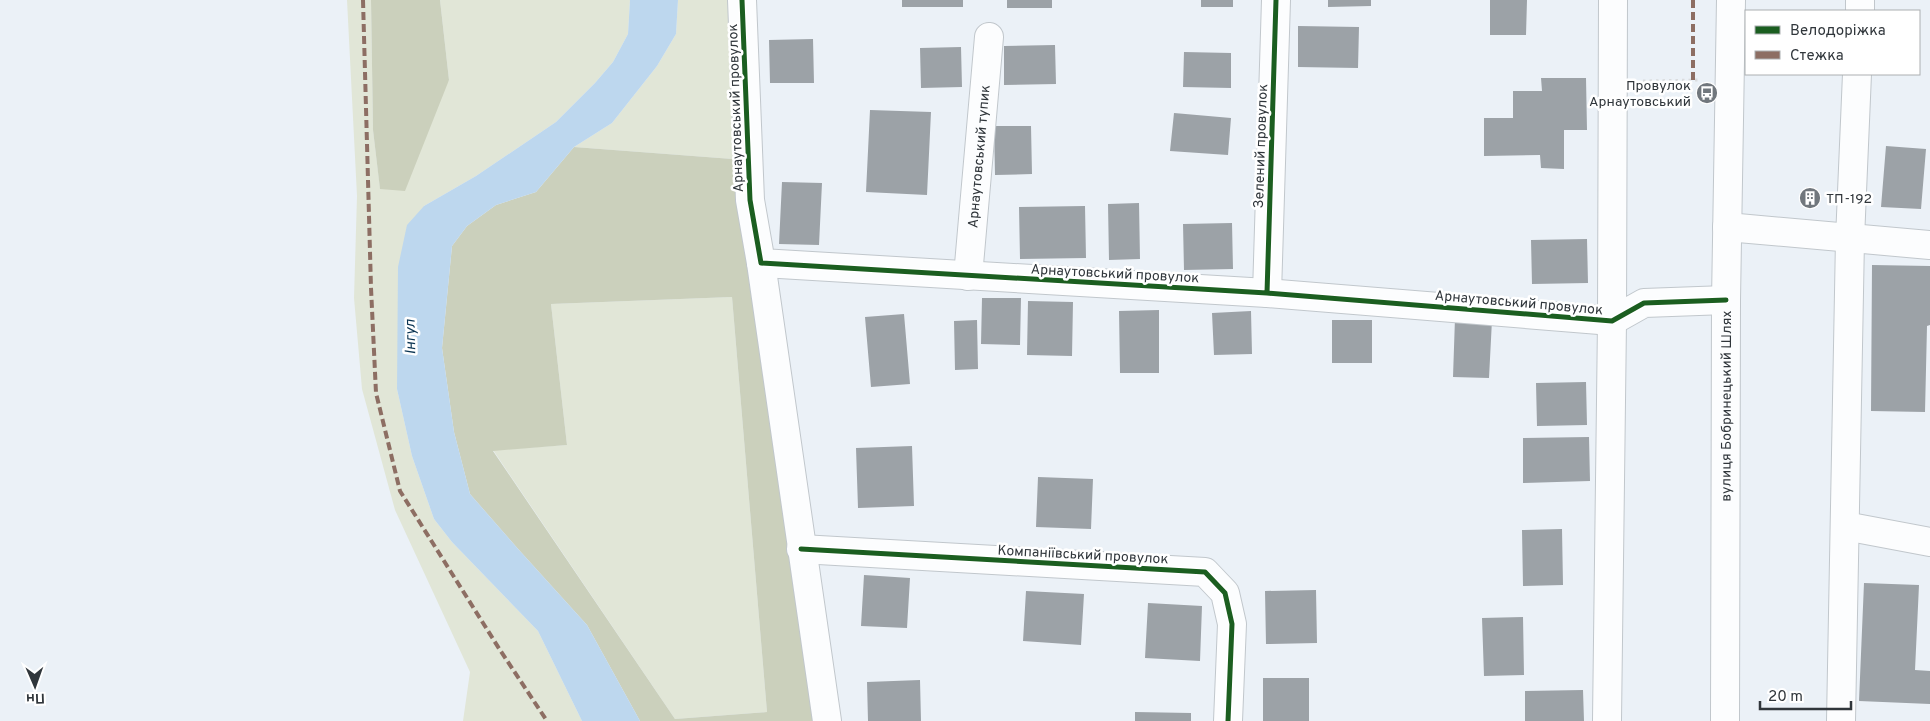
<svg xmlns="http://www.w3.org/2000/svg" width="1930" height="721" font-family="Overpass,sans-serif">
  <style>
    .green { fill: #e1e6d7 }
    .forest { fill: #cbd0bc; fill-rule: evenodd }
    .water { fill: #bdd7ee }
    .building { fill: #9ca2a7 }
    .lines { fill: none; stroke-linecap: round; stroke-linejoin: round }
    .minor-casing { stroke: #c1c7cc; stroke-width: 30 }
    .major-casing { stroke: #c1c7cc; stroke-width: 30 }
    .path { stroke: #dadcde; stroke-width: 3; stroke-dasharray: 2.5 4; stroke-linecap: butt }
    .minor { stroke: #fcfdfe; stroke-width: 28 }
    .major { stroke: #fcfdfe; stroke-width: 28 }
    .quiet { stroke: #8d6e63; stroke-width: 4; stroke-dasharray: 8 4; stroke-linecap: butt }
    .cycleway-casing { stroke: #fff; stroke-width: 8 }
    .cycleway { stroke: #1b5e20; stroke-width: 5 }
    .labels { text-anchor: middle; stroke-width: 5; stroke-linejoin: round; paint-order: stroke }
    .poi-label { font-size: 14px; fill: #30363b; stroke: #fff; text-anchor: end }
    .street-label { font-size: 14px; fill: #30363b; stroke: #fff }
    .water-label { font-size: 15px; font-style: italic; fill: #0a3452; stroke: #fff }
  </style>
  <rect width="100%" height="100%" fill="#ebf1f7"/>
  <path class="green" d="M347 0H371L373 130 380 188 449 80 440 0H630L628 34 613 62 595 83 556 122 476 176 424 206 397 389 412 456 434 519 452 542 538 631 582 721H463L470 672 395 510 362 389 354 298 357 196Z
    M678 0H753L759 161 574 147 612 123 657 66 676 34Z
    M732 297 767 712 675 719 493 450 567 445 551 304Z"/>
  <path class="forest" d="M371 0H440L449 80 405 191 380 189 373 130Z
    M574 147 759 161 814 721H640L587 625 519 550 470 494 454 432 442 348 452 246 467 226 496 205 536 192ZM732 297 767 712 675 719 493 451 567 445 551 304Z"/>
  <path class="water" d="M630 0H678L676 34 657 66 612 123 574 147 536 192 496 205 467 226 452 246 442 348 454 432 470 494 519 550 587 625 640 721H582L538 631 452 542 434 519 412 456 397 389 398 267 407 225 424 206 476 176 556 122 595 83 613 62 628 34Z"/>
  <path class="building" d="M902 0H963V7H902Z
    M1007 0H1052V8H1007Z
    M1201 0H1233V7H1201Z
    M1328 0H1371V6L1328 7Z
    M1490 0H1527L1526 35H1490Z
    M1298 26 1359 27 1358 68 1298 67Z
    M813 39 814 83H770L769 40Z
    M1055 45 1056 84 1004 85V46Z
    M961 47 962 87 921 88 920 48Z
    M1184 52 1231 53V88L1183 87Z
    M1541 78H1586L1587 130H1564V169L1541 168 1540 155 1484 156V118H1513V91H1542Z
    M870 110 931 112 927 195 866 192Z
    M1174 113 1231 118 1228 155 1170 151Z
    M994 126H1031L1032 174 995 175Z
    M1886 146 1926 149 1921 209 1881 207Z
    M782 182 822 183 819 245 779 244Z
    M1806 192H1814L1815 204H1806Z
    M1139 203 1140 259 1109 260 1108 204Z
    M1085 206 1086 258 1020 259 1019 207Z
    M1232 223 1233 269 1184 270 1183 224Z
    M1587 239 1588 283 1532 284 1531 240Z
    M1872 265 1930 266V325L1927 326 1925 412 1871 411Z
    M982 298H1021L1020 345 981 344Z
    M1028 301 1073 302 1072 356 1027 355Z
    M1159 310V373H1120L1119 311Z
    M1251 311 1252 354 1214 355 1212 313Z
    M904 314 910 384 871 387 865 317Z
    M1455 318 1492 320 1489 378 1453 377Z
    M977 320 978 369 955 370 954 321Z
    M1332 320H1372V363H1332Z
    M1586 382 1587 425 1537 426 1536 383Z
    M1589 437 1590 481 1523 483V438Z
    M912 446 914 506 858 508 856 448Z
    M1038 477 1093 479 1091 529 1036 527Z
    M1562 529 1563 585 1523 586 1522 530Z
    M864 575 910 578 907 628 861 626Z
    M1864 583 1919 585 1915 670 1930 671V704L1859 701Z
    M1316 590 1317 643 1266 644 1265 591Z
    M1026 591 1084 594 1081 645 1023 641Z
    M1148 603 1202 606 1200 661 1145 658Z
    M1523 617 1524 675 1484 676 1482 618Z
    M1263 678H1309V721H1263Z
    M920 680 921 721H868L867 682Z
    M1583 690 1584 721H1525V691Z
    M1135 712 1191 713V721H1135Z"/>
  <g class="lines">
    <g class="minor-casing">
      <g id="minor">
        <path d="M742 0 750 200 761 263 1267 293 1612 321 1644 303 1726 300"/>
        <path d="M1860 11V0"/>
        <path d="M1727 227 1930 245"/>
        <path d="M761 263 827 721"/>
        <path id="s1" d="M968 276 989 37"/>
        <path d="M1267 293 1276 0"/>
        <path d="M1845 526 1930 542"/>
        <path d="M801 549 1205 572 1225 593 1232 624 1228 721"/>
        <path d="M1607 721 1612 321 1613 0"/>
        <path d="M1841 721 1850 239 1857 74"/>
      </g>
    </g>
    <g class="major-casing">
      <g id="major">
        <path id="s2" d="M1725 721 1726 300 1731 0"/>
      </g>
    </g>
    <path class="path" d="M1643 81 1701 80"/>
    <use href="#minor" class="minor"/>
    <use href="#major" class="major"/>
    <path class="quiet" d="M363 0 371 288 376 393 400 491 500 650 547 721
      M1693 0V81"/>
    <g class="cycleway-casing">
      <path id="cycleway" d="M742 0 750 200 761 263 1267 293 1612 321 1644 303 1726 300
        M1267 293 1276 0
        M801 549 1205 572 1225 593 1232 624 1228 721"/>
    </g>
    <use href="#cycleway" class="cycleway"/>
  </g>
  <defs>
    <g id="bus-disc" transform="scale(1.125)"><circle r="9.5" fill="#71777d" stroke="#fff"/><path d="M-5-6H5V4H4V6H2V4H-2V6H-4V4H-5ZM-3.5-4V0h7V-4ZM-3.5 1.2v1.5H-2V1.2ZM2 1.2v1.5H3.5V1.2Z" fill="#fff"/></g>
    <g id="building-disc" transform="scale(1.125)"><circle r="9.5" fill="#71777d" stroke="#fff"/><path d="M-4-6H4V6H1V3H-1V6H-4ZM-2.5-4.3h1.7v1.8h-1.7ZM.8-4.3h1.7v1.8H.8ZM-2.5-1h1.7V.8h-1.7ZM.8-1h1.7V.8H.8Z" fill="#fff"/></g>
  </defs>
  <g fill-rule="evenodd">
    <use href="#bus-disc" x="1707" y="93"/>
    <use href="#building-disc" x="1810" y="198"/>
  </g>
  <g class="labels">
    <g class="poi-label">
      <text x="1691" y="90">Провулок<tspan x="1691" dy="16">Арнаутовський</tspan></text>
      <text x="1826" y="203" text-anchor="start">ТП-192</text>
    </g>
    <g class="street-label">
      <text transform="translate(735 108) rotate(-92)" y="5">Арнаутовський провулок</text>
      <text transform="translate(1260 146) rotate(-88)" y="5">Зелений провулок</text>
      <text dy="5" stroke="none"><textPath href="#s1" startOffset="120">Арнаутовський тупик</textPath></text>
      <text transform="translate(1115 273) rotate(3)" y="5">Арнаутовський провулок</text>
      <text transform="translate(1519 302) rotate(5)" y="5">Арнаутовський провулок</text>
      <text dy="5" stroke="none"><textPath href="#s2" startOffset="315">вулиця Бобринецький Шлях</textPath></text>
      <text transform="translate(1083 554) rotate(3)" y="5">Компаніївський провулок</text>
    </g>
    <g class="water-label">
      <text transform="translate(410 337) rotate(-91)" y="5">Інгул</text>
    </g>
  </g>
  <rect x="1745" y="10" width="175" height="65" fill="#ffffff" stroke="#acafb1"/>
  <rect x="1755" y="26" width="25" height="8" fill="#1b5e20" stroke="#acafb1"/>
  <text x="1790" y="35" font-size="15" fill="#30363b">Велодоріжка</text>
  <rect x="1755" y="51" width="25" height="8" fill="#8d6e63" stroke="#acafb1"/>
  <text x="1790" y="60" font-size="15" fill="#30363b">Стежка</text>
  <g transform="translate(35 686) rotate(178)" stroke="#ffffff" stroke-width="4" paint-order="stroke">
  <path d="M0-4L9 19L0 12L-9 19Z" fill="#30363b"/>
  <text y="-8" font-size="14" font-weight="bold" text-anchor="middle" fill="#30363b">Пн</text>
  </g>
  <path d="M1760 701v8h91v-8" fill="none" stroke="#30363b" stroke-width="2.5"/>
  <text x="1768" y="701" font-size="15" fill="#30363b" stroke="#ffffff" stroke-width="4" paint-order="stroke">20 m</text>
</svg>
